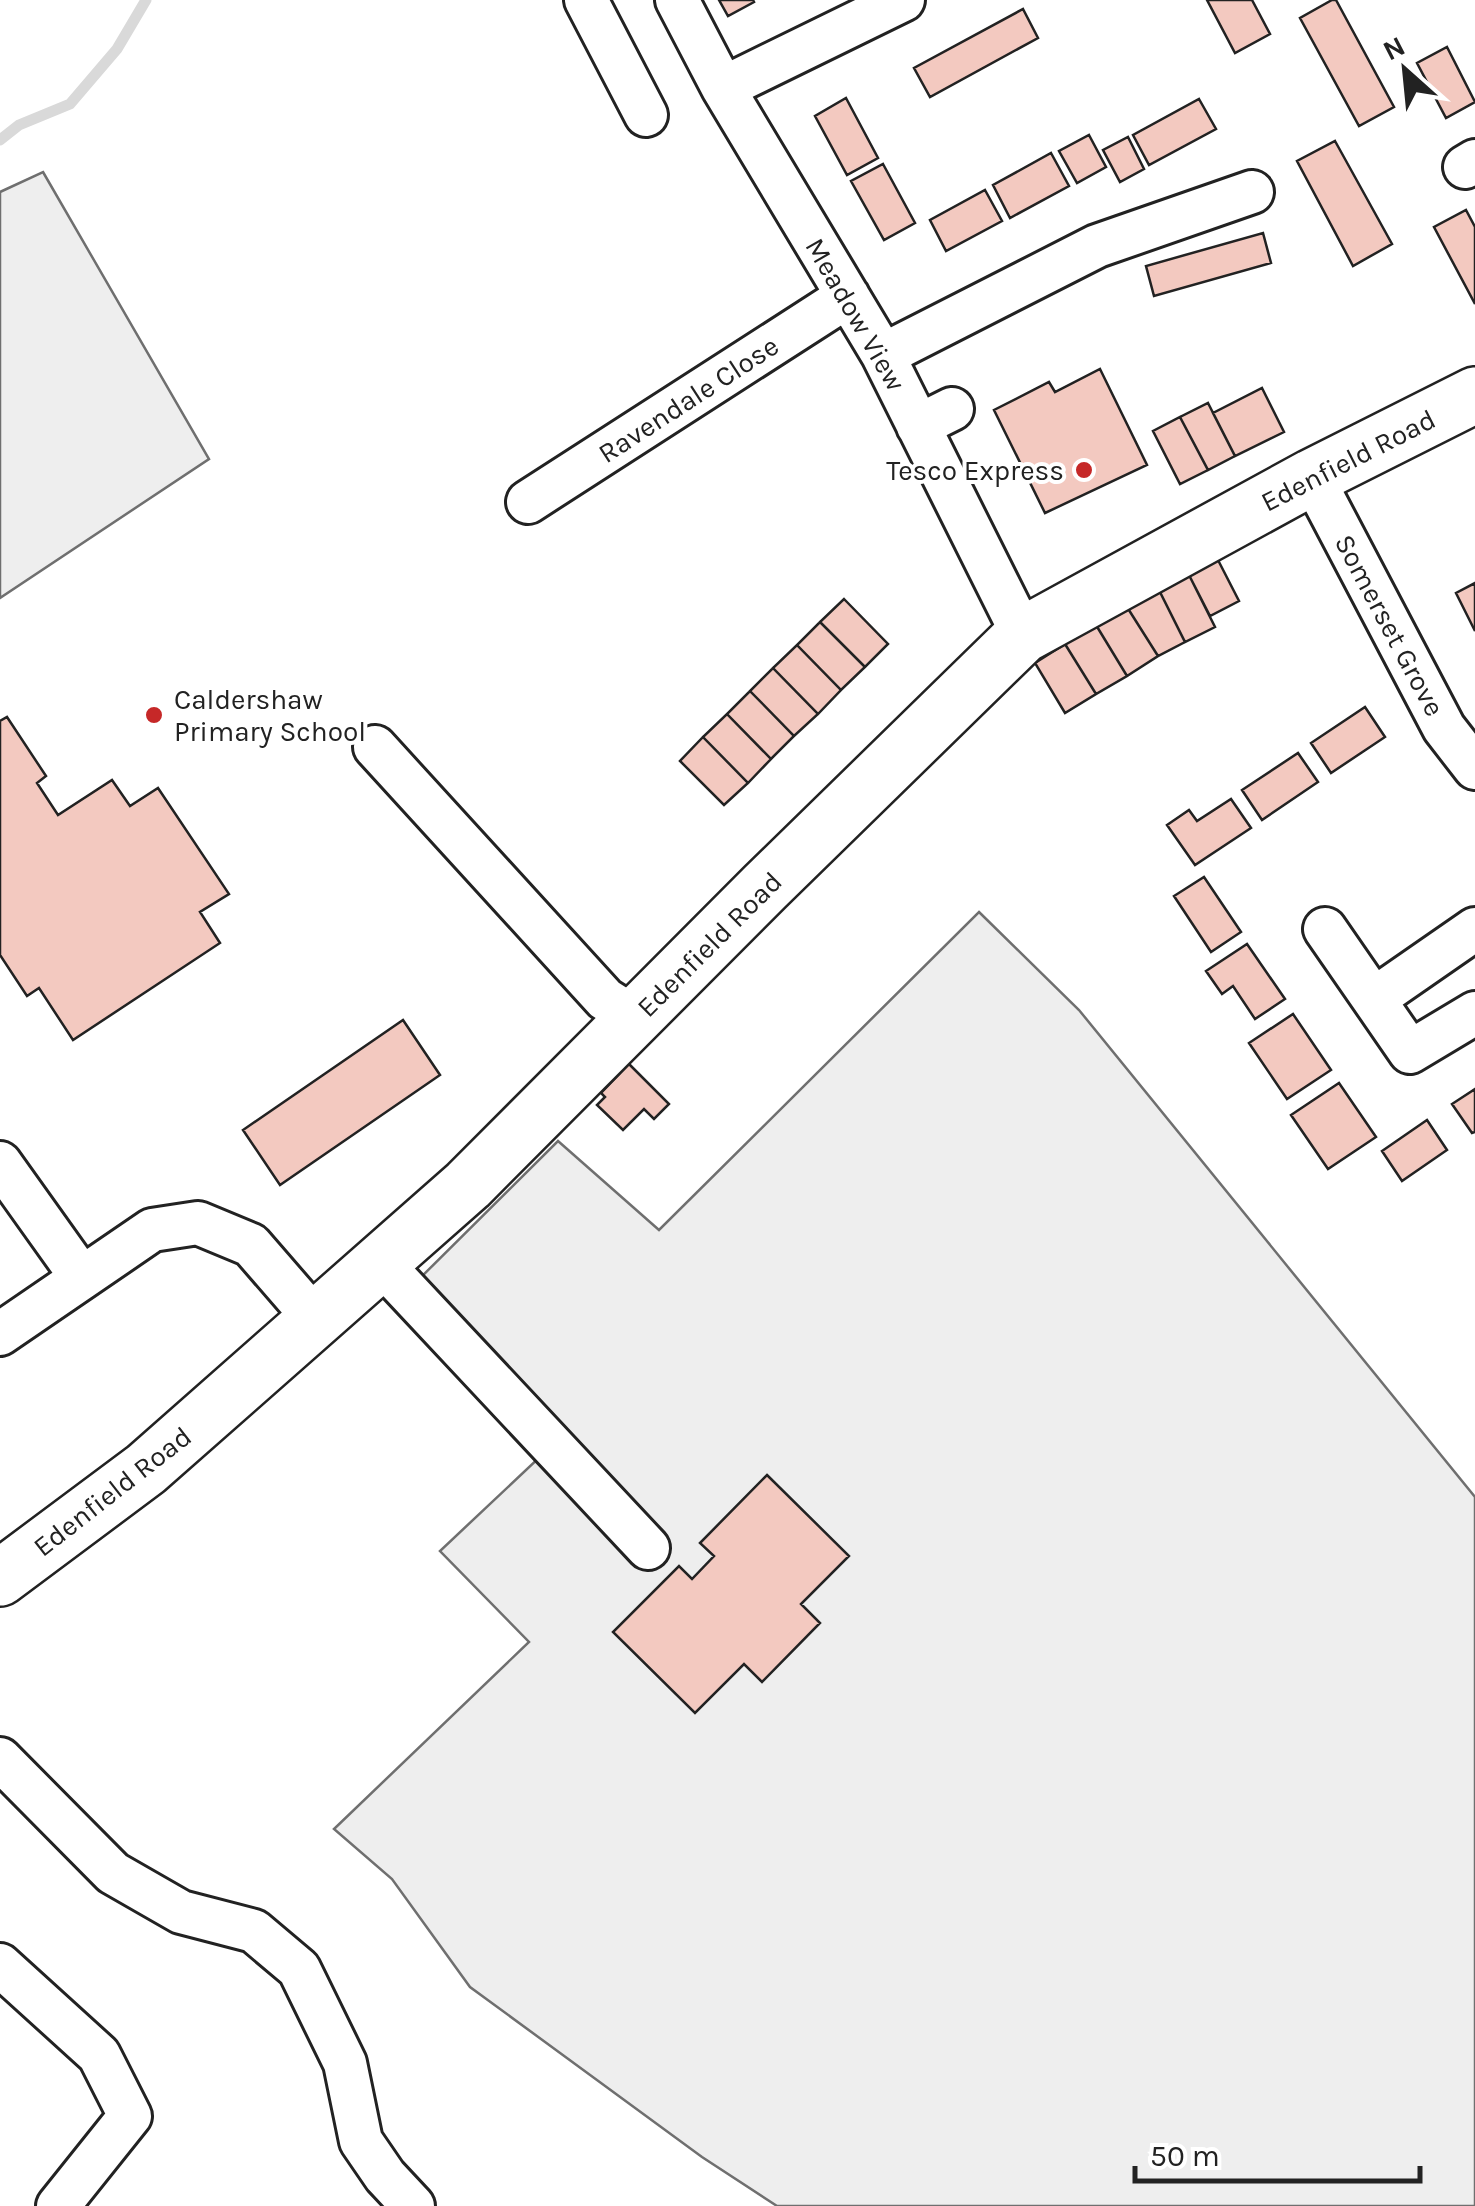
<svg xmlns="http://www.w3.org/2000/svg" width="1475" height="2206" font-family="Karla,sans-serif">
  <style>
    .green { fill: #eee; stroke: #6f6f6f; stroke-width: 2.5 }
    .lines { fill: none; stroke-linecap: round; stroke-linejoin: round }
    .stream { stroke: #d9d9d9; stroke-width: 11 }
    .building { fill: #f3c9c0; stroke: #222; stroke-width: 2.5 }
    .minor-casing { stroke: #222; stroke-width: 48 }
    .major-casing { stroke: #222; stroke-width: 60 }
    .minor { stroke: #fff; stroke-width: 42 }
    .major { stroke: #fff; stroke-width: 55 }
    .poi-dot { fill: #c62828; stroke: #fff; stroke-width: 4 }
    .labels { text-anchor: middle; stroke-width: 8; stroke-linejoin: round; paint-order: stroke }
    .street-label { font-size: 28px; fill: #222; stroke: #fff }
    .poi-label { font-size: 28px; fill: #222; stroke: #fff; text-anchor: end }
  </style>
  <rect width="100%" height="100%" fill="#fff"/>
  <path class="green" d="M43 172 209 459 0 598V192Z
    M979 912 1079 1010 1475 1497V2206H777L702 2157 470 1987 392 1879 334 1829 529 1642 440 1551 542 1455 394 1304 558 1141 659 1230Z"/>
  <g class="lines">
    <path class="stream" d="M0 140 19 125 70 104 117 49 146 0"/>
  </g>
  <path class="building" d="M719 0H753L754 2 728 16Z
    M1207 0H1252L1270 34 1235 53Z
    M1332 0H1336L1394 107 1359 126 1300 18Z
    M1023 9 1038 38 930 97 914 68Z
    M1447 47 1475 102 1446 118 1417 63Z
    M846 98 878 158 847 175 815 116Z
    M1199 99 1216 129 1149 165 1133 135Z
    M1089 135 1106 167 1077 183 1059 151Z
    M1128 137 1144 169 1120 182 1103 150Z
    M1335 141 1392 244 1353 266 1297 161Z
    M1051 153 1069 186 1010 218 993 185Z
    M883 164 915 223 884 240 851 181Z
    M985 190 1002 221 946 251 930 220Z
    M1466 210 1475 227V304L1434 227Z
    M1263 233 1271 263 1154 296 1146 266Z
    M1100 369 1147 465 1045 513 994 410 1049 382 1055 392Z
    M1262 388 1284 432 1235 456 1213 413Z
    M1208 403 1235 456 1208 470 1180 417Z
    M1180 417 1208 470 1180 484 1153 431Z
    M1218 560 1239 601 1210 616 1189 575Z
    M1189 575 1215 627 1185 642 1159 590Z
    M1475 583V631L1456 593Z
    M1159 590 1185 642 1158 656 1127 607Z
    M844 599 888 644 865 667 820 622Z
    M1127 607 1158 656 1127 676 1096 625Z
    M820 622 865 667 841 690 797 645Z
    M1096 625 1127 676 1096 694 1065 644Z
    M1065 644 1096 694 1065 713 1035 663Z
    M797 645 841 690 818 714 773 668Z
    M773 668 818 714 794 736 750 691Z
    M750 691 794 736 771 759 727 714Z
    M1365 707 1385 737 1331 773 1311 743Z
    M727 714 771 759 748 783 703 737Z
    M7 717 46 776 37 783 58 815 112 780 130 806 158 788 229 894 200 912 220 943 73 1040 39 988 27 996 0 955V721Z
    M703 737 748 783 724 805 680 761Z
    M1298 753 1318 782 1262 820 1242 790Z
    M1231 799 1251 828 1195 865 1167 825 1189 810 1197 821Z
    M1204 877 1241 932 1211 952 1174 896Z
    M1247 944 1285 999 1255 1019 1233 986 1222 994 1206 971Z
    M1293 1014 1331 1070 1287 1099 1249 1043Z
    M403 1020 440 1075 280 1185 243 1130Z
    M629 1064 669 1104 654 1119 644 1109 623 1130 597 1105 605 1097 601 1093Z
    M1339 1083 1376 1137 1328 1169 1291 1115Z
    M1475 1089V1132L1472 1133 1452 1104Z
    M1427 1120 1447 1150 1402 1181 1382 1151Z
    M767 1475 849 1556 801 1604 820 1623 762 1682 744 1664 695 1713 613 1632 679 1566 692 1579 714 1556 700 1543Z"/>
  <g class="lines">
    <g class="minor-casing">
      <path id="minor" d="M586 0 646 115
        M677 0 723 88 883 355 1023 635
        M723 88 903 0
        M1465 167 1475 161
        M883 355 1097 246 1252 192
        M918 426 952 409
        M1312 477 1444 728 1475 768
        M528 502 848 296
        M375 747 605 999 635 1018
        M1325 929 1410 1052 1475 1013
        M1374 999 1475 929
        M0 1163 82 1278
        M381 1263 648 1548
        M0 1334 152 1230 198 1223 251 1245 316 1320
        M0 1759 113 1873 181 1912 254 1931 299 1969 345 2063 361 2141 385 2176 413 2206
        M0 1965 99 2055 130 2116 58 2206"/>
    </g>
    <g class="major-casing">
      <path id="major" d="M0 1578 146 1469 468 1185 765 887 1023 635 1312 477 1475 395"/>
    </g>
    <use href="#minor" class="minor"/>
    <use href="#major" class="major"/>
  </g>
  <g class="poi-dot">
    <circle cx="1084" cy="470" r="10"/>
    <circle cx="154" cy="715" r="10"/>
  </g>
  <g class="labels">
    <g class="street-label">
      <text transform="translate(856 314) rotate(60)" y="10">Meadow View</text>
      <text transform="translate(688 399) rotate(-33)" y="10">Ravendale Close</text>
      <text transform="translate(1348 460) rotate(-27)" y="10">Edenfield Road</text>
      <text transform="translate(1390 625) rotate(62)" y="10">Somerset Grove</text>
      <text transform="translate(709 944) rotate(-45)" y="10">Edenfield Road</text>
      <text transform="translate(112 1491) rotate(-38)" y="10">Edenfield Road</text>
    </g>
    <g class="poi-label">
      <text x="1064" y="480">Tesco Express</text>
      <text x="174" y="709" text-anchor="start">Caldershaw<tspan x="174" dy="32">Primary School</tspan></text>
    </g>
  </g>
  <g transform="translate(1405 70) rotate(333)" stroke="#ffffff" stroke-width="8" paint-order="stroke">
  <path d="M0-8L18 38L0 25L-18 38Z" fill="#222222"/>
  <text y="-15" font-size="28" font-weight="bold" text-anchor="middle" fill="#222222">N</text>
  </g>
  <path d="M1135 2166v15h285v-15" fill="none" stroke="#222222" stroke-width="5"/>
  <text x="1150" y="2166" font-size="30" fill="#222222" stroke="#ffffff" stroke-width="8" paint-order="stroke">50 m</text>
</svg>
